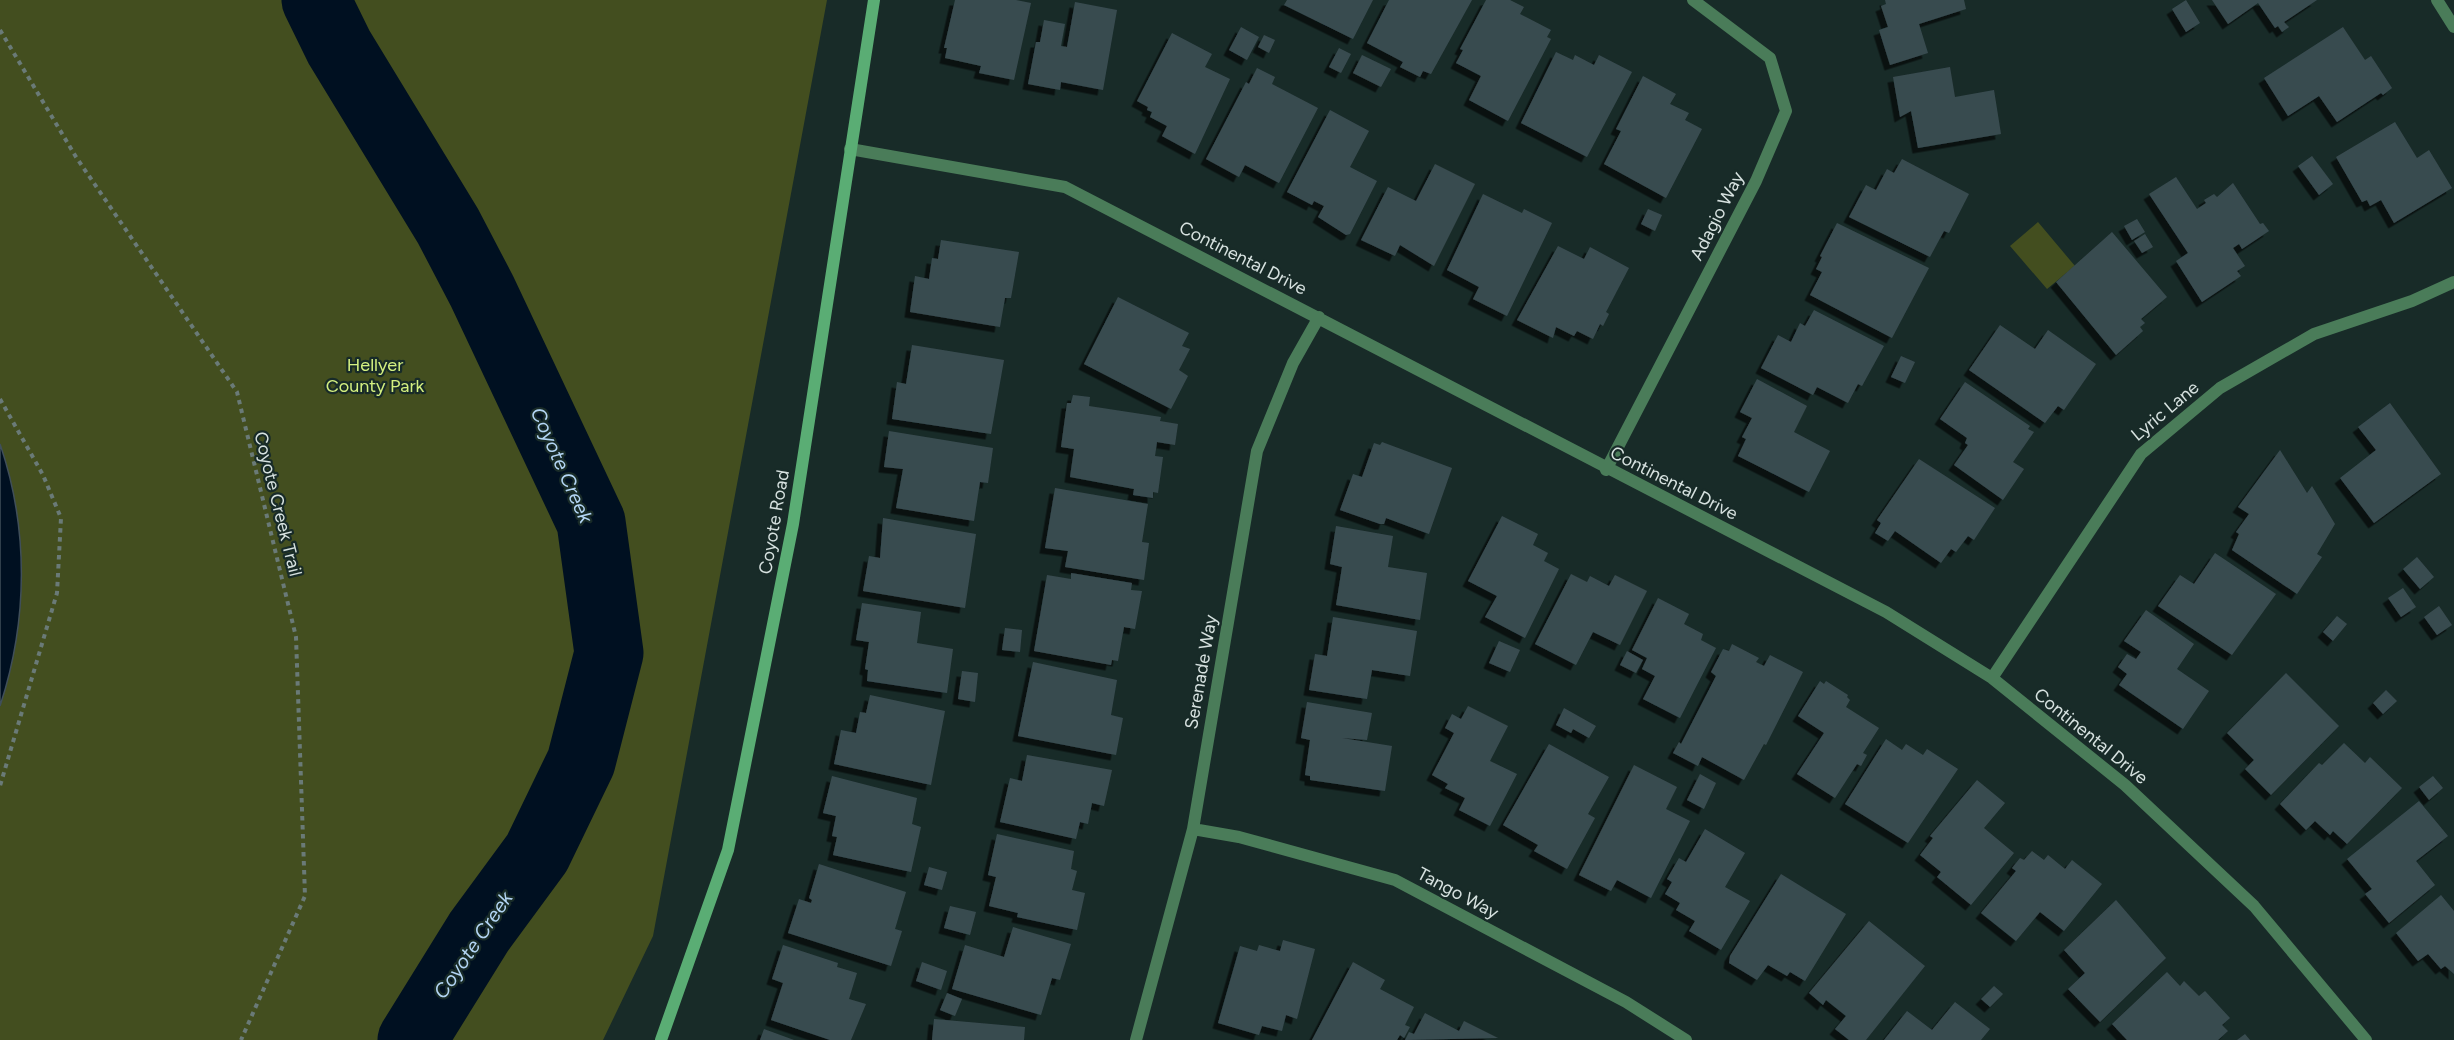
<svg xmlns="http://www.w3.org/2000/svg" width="2454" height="1040" font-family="Figtree,sans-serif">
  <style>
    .green { fill: #434e1f }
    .water { fill: #001021; stroke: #404f5a; stroke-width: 1.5 }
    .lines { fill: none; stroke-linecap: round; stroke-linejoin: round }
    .river { stroke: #001021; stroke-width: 69 }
    .building { fill: #394b50; filter: url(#shadow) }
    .path { stroke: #6a7a77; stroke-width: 4; stroke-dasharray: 4.5 4.5; stroke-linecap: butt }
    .street { stroke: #4a7c59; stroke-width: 12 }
    .secondary { stroke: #5aad74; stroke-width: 12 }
    .labels { text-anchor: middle; stroke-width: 4.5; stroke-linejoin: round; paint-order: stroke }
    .street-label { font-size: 18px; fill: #d7e2e0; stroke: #182b28 }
    .park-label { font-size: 18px; fill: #d4f080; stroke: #182b28 }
    .water-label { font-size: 20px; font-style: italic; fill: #b3d5f4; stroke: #182b28 }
  </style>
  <defs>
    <filter id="shadow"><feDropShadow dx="-5.5" dy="5.5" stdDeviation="0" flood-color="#0009"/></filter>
  </defs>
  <rect width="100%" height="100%" fill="#182b28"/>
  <path class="green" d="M0 0H827L653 936 603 1040H0Z
    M2038 222 2075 266 2047 289 2010 246Z"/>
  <path class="water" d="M0 444C29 529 28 621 0 706Z"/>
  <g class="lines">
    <path class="river" d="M316 0 339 47 448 226 482 291 591 522 609 653 581 762 537 853 479 932 412 1040"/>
  </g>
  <path class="building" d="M955 0H1016L1031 3 1014 80 979 73 981 66 945 58 947 48H944Z
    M1287 0H1373L1353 39 1284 5Z
    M1389 0H1472L1431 74 1423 71 1420 77 1400 67 1403 62 1367 43Z
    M1486 0H1510L1524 7 1520 14 1551 30 1547 37 1551 39 1508 121 1469 100 1481 76 1456 63 1463 50 1460 49Z
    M1885 0H1964L1966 9 1919 24 1928 53 1890 65 1879 30 1888 27 1881 6 1886 4Z
    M2186 0 2200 23 2186 32 2172 9Z
    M2212 0H2317L2284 22 2289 27 2282 32 2278 26 2275 28 2258 3 2228 24Z
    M1075 2 1117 10 1103 90 1061 82 1060 90 1028 84 1036 42H1040L1044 20 1065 24 1061 46 1067 47Z
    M1241 27 1259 37 1247 60 1229 50Z
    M2343 27 2365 60 2371 56 2392 88 2383 95 2381 93 2337 122 2319 96 2288 116 2264 78Z
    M1172 33 1212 54 1205 67 1230 79 1195 154 1162 136 1167 126 1150 117 1152 112 1147 110 1148 107 1137 101Z
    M1264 35 1275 40 1269 53 1258 47Z
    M1339 48 1351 54 1341 73 1329 67Z
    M1556 52 1573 60 1575 55 1594 65 1599 55 1632 72 1587 157 1521 123Z
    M1362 55 1391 69 1381 87 1353 73Z
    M1950 67 1955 97 1994 90 2001 134 1918 148 1911 111 1900 117 1893 77Z
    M1257 68 1275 77 1272 84 1318 108 1279 183 1245 165 1239 177 1206 159 1246 82 1249 84Z
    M1643 76 1676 94 1670 104 1689 113 1685 120 1702 129 1666 198 1604 164 1621 131 1616 129Z
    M1330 110 1369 131 1350 167 1377 181 1350 234 1346 235 1318 217 1324 206 1314 201 1312 205 1287 192Z
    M2395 122 2417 158 2429 150 2452 188 2394 223 2381 200 2370 206 2367 200 2362 202 2336 157Z
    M2312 156 2333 184 2319 195 2298 166Z
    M1902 159 1969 194 1949 233 1944 231 1930 257 1849 217 1866 185 1876 190 1887 169 1894 173Z
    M1435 164 1475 184 1434 266 1400 245 1395 256 1361 240 1388 187 1416 201Z
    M2176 177 2197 209 2206 203 2204 200 2214 194 2217 197 2233 183 2260 224 2263 223 2269 231 2242 249 2239 244 2233 248 2245 266 2237 271 2241 276 2202 302 2176 261 2188 253 2149 194Z
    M1483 194 1522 213 1524 209 1552 223 1507 316 1473 299 1479 287 1447 270Z
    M1648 209 1662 215 1655 231 1641 224Z
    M2137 219 2145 232 2132 240 2124 226Z
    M1837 223 1929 268 1892 338 1810 295 1822 272 1816 269 1822 257 1820 256Z
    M2112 232 2167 297 2141 319 2145 323 2140 327 2143 331 2116 355 2056 282Z
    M2145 234 2153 247 2142 253 2134 241Z
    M941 240 1019 252 1011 298H1005L1000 327 910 312 915 276 929 279 932 258 938 259Z
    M1558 246 1584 259 1590 247 1629 268 1606 312 1609 314 1603 326 1600 324 1593 339 1577 331 1574 336 1556 327 1553 338 1517 320Z
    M1118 297 1189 333 1182 346 1190 349 1179 370 1188 376 1171 409 1084 364Z
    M1814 310 1884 346 1862 386 1858 384 1848 403 1817 387 1813 395 1761 368 1778 335 1791 342 1800 323 1805 326Z
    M2000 325 2035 349 2048 330 2096 364 2064 410 2058 406 2045 423 1969 370Z
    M912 345 1004 360 991 434 892 419 897 382 906 384Z
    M1901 356 1915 362 1905 383 1891 377Z
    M1757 379 1807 406 1794 432 1830 451 1809 492 1738 456 1746 439 1742 437 1752 418 1740 412Z
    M1965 382 2030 426 2028 429 2034 432 2013 462 2024 469 2003 500 1954 465 1968 445 1965 443 1967 438 1940 419Z
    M1073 395 1090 397 1089 406 1161 417 1160 421 1178 424 1175 445 1157 442 1155 456 1163 457 1158 493 1153 492V498L1133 495 1134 489 1070 477 1074 449 1061 447 1067 403H1071Z
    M2390 403 2441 474 2374 523 2340 478 2376 450 2358 427Z
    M889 431 993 448 988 483 980 482 974 521 896 508 903 469 884 467Z
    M1382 442 1452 468 1429 534 1386 518 1384 524H1380L1340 510 1353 474 1362 477 1374 443 1380 445Z
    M2280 450 2307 493 2312 486 2335 524 2317 554 2322 557 2297 594 2232 550 2239 534 2236 532 2249 514 2238 507Z
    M1919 459 1995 508 1974 540 1968 536 1956 552 1951 549 1941 563 1895 531 1888 541 1875 533 1881 523 1877 520Z
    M1055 488 1148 504 1142 542 1149 543 1144 580 1065 567 1068 551 1045 548Z
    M1502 516 1538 534 1533 545 1548 553 1544 561 1559 569 1525 638 1485 617 1497 596 1468 581Z
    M883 518 976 534 965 608 863 591 869 556 880 558Z
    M1336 526 1393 536 1388 567 1427 573 1420 620 1336 605 1342 567 1330 564Z
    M2215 553 2276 594 2232 655 2158 606 2180 575 2194 584Z
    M2417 557 2434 577 2420 589 2403 569Z
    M1071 573 1132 583 1131 590 1142 591 1135 629 1124 627 1118 661 1112 660 1111 665 1034 651 1047 575 1071 579Z
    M1571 574 1587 582 1590 576 1609 586 1615 575 1647 591 1620 645 1593 632 1576 665 1535 644Z
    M2403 588 2416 607 2401 617 2388 598Z
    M1658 598 1689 614 1684 624 1703 634 1701 640 1716 648 1680 718 1643 699 1655 676 1642 669 1647 658 1632 650Z
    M862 603 921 612 917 643 953 649 947 693 867 681 868 670 865 669 869 642 856 640Z
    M2439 606 2452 625 2437 635 2424 617Z
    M2146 610 2194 644 2177 669 2209 691 2183 729 2119 685 2127 674 2118 667 2127 654 2136 659 2141 652 2124 641Z
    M2337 616 2347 624 2333 641 2323 632Z
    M1333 617 1417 631 1410 676 1372 670 1367 699 1309 690 1315 654 1327 656Z
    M1005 628 1022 630 1020 652 1002 650Z
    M1499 641 1520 650 1510 672 1489 663Z
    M1732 644 1759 658 1756 662 1764 666 1770 655 1803 672 1766 745 1764 744 1744 780 1702 757 1698 766 1673 753 1679 742 1681 744 1716 676 1711 672 1723 649 1729 651Z
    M1627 651 1643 660 1636 673 1620 665Z
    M1033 662 1117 680 1111 715 1123 718 1116 755 1018 736Z
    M962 671 978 673 975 702 958 699Z
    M2286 673 2339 726 2271 795 2245 769 2254 760 2227 733Z
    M1820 681 1824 684 1826 681 1848 695 1847 697 1850 700 1846 707 1879 728 1863 753 1867 755 1861 766 1857 764 1835 798 1797 774 1824 733 1798 716Z
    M2386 690 2397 701 2383 714 2373 703Z
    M870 695 945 711 931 785 834 764 841 730 856 733 860 712 866 713Z
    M1307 702 1372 713 1367 740 1342 738 1392 746 1385 791 1310 780V776L1305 775 1310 740 1301 738Z
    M1468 706 1508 726 1490 761 1517 774 1490 826 1459 810 1465 798 1445 788 1448 784 1432 775 1454 733 1445 728 1452 714 1461 719Z
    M1564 708 1596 726 1589 738 1573 729 1571 733 1556 725Z
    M1886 739 1902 750 1906 744 1923 755 1927 749 1958 769 1908 843 1845 804Z
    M2344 743 2365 763 2370 757 2402 788 2347 844 2333 831 2330 835 2315 821 2306 830 2280 804 2319 763 2322 765Z
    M1549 744 1609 777 1588 814 1595 818 1567 869 1534 851 1538 845 1503 825Z
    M1027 755 1112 770 1104 806 1092 803 1088 824 1080 822 1076 839 1000 822 1010 778 1022 781Z
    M1634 765 1677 787 1666 809 1690 821 1651 898 1617 880 1611 891 1579 875Z
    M1700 774 1716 783 1704 809 1687 800Z
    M832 776 917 798 912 824 921 827 911 872 833 855 837 837 832 836 836 816 823 813Z
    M2433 776 2443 788 2429 800 2419 787Z
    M1977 780 2005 803 1984 828 2014 853 1971 905 1937 877 1941 872 1920 855 1933 838 1930 836Z
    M2419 801 2448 836 2416 861 2435 885 2389 923 2365 894 2372 889 2347 859Z
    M1705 829 1745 853 1725 887 1750 901 1721 950 1689 931 1695 921 1676 910 1680 903 1665 894 1672 882 1667 879 1679 858 1686 862Z
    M997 834 1074 851 1071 869 1077 871 1072 890 1085 893 1077 930 1017 917 1018 913 989 906 996 877 988 875Z
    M2032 851 2044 860 2048 855 2065 869 2072 860 2102 884 2064 931 2040 912 2016 941 1981 913 2016 871 2012 868 2020 858 2024 860Z
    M819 864 906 892 895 929 902 931 891 966 788 933 799 899 811 903 812 900 809 898Z
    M929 867 947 872 942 890 924 885Z
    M1781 874 1846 914 1805 981 1790 972 1787 976 1768 965 1757 980 1729 963 1730 956Z
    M2441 895 2454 911V974L2445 966 2441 969 2428 954 2418 961 2396 933Z
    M2116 900 2166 958 2100 1022 2068 989 2085 973 2064 950Z
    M950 906 976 912 970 935 944 928Z
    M1869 921 1925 966 1866 1040H1849L1835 1029 1846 1016 1826 1000 1823 1005 1809 993Z
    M1013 927 1071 944 1060 980 1052 978 1041 1015 952 989 965 945 1004 957Z
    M1283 940 1315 949 1297 1019 1286 1015 1282 1031 1262 1026 1259 1035 1218 1023 1240 946 1257 951 1259 945 1280 951Z
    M783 945 838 963 837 967 857 973 849 999 866 1004 851 1040H830L771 1020 783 983 772 979Z
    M922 962 947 971 941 990 916 981Z
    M1353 962 1385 980 1380 989 1414 1007 1405 1025 1410 1027 1404 1038 1400 1035 1397 1040H1312Z
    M2167 972 2180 986 2184 981 2199 996 2205 991 2230 1018 2222 1025 2228 1031 2218 1040H2127L2112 1024Z
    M1994 986 2003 994 1990 1007 1981 999Z
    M947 993 962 999 955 1016 940 1010Z
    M1955 1002 1990 1029 1981 1040H1884L1907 1011 1932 1030Z
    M1425 1013 1459 1031 1464 1021 1498 1038 1405 1040 1409 1032 1414 1034Z
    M934 1019 1025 1027 1024 1040H932Z
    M764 1029 794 1040H760Z
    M2245 1034 2250 1040H2237Z"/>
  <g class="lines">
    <path class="path" d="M0 30 76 157 237 392 296 637 305 896 241 1040
      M0 399 43 475 61 518 57 593 0 786"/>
    <path class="street" d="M2437 0 2454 27
      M850 149 1065 187 1886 612 1992 678 2125 785 2254 906 2366 1040
      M1606 470 1756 181 1786 111 1770 58 1693 0
      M1992 678 2141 454 2220 388 2314 334 2412 301 2454 282
      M1193 829 1239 837 1395 880 1626 1002 1686 1040
      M1136 1040 1193 829 1257 451 1293 363 1319 317"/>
    <path class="secondary" d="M661 1040 728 850 793 524 874 0"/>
  </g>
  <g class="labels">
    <g class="street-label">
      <text transform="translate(1717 216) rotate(-63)" y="6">Adagio Way</text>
      <text transform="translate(1243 258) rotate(27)" y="6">Continental Drive</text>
      <text transform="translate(2165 411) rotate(-40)" y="6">Lyric Lane</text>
      <text transform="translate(1674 483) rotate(27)" y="6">Continental Drive</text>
      <text transform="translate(278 504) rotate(76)" y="6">Coyote Creek Trail</text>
      <text transform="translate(774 522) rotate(-80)" y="6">Coyote Road</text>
      <text transform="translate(1201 672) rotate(-80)" y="6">Serenade Way</text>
      <text transform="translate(2091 736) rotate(39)" y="6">Continental Drive</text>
      <text transform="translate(1458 893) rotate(28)" y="6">Tango Way</text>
    </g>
    <g class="park-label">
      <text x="375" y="371">Hellyer<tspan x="375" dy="21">County Park</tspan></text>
    </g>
    <g class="water-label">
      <text transform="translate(562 465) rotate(66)" y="7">Coyote Creek</text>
      <text transform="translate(473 945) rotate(-56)" y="7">Coyote Creek</text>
    </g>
  </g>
</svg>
